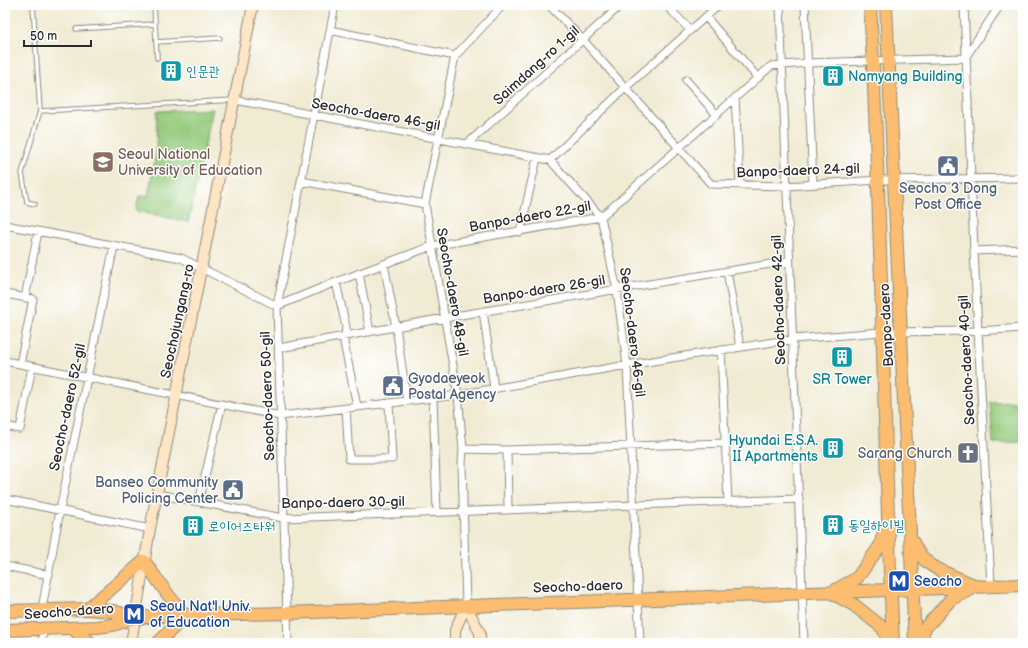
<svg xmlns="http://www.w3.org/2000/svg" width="1028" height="648" font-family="'Balsamiq Sans','Poor Story',sans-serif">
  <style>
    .green { fill: #95cb7d; stroke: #607b54 }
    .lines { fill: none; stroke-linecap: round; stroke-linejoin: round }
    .lane-casing { stroke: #8e8b7f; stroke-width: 5.5 }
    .street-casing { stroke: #8e8b7f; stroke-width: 9 }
    .secondary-casing { stroke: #8e8b7f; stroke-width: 12 }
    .primary-casing { stroke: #8e8b7f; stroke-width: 14 }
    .lane { stroke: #fff; stroke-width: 3.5 }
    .street { stroke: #fff; stroke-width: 7 }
    .secondary { stroke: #fee5c5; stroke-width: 10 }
    .primary { stroke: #fcbd6f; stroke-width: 12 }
    .labels { text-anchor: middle; stroke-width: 3; stroke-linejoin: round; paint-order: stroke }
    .street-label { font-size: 14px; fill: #2b2b2b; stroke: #fff }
    .culture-label { font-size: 14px; fill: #0d838f; stroke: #fff; text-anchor: start }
    .education-label { font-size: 14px; fill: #785e54; stroke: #fff; text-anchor: start }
    .service-label { font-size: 14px; fill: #4e5e75; stroke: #fff }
    .worship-label { font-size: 14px; fill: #5b616d; stroke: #fff; text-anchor: end }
    .transit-label { font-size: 14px; fill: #164399; stroke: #fff; text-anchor: start }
  </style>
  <rect width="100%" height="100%" fill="#fff"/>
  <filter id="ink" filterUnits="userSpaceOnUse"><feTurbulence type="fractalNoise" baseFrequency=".025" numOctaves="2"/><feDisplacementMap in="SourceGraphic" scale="8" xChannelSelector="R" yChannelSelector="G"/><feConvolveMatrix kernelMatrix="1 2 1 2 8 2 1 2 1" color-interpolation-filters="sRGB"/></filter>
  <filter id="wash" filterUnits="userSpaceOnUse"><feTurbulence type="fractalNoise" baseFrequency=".012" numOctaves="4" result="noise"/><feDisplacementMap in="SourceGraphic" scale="16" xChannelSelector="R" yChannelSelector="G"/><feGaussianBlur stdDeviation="0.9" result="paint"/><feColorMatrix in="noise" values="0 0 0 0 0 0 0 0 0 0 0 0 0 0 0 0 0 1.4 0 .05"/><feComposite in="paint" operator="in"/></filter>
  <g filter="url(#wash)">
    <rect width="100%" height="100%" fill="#f0ebd3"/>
    <path class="green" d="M213 109 188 222 136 211 139 196H148L156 153 157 111Z
      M1023 401V442L993 443 990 402Z"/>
  </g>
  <g filter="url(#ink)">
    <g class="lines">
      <g class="lane-casing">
        <path id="lane" d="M33 5 40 111 234 100
          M154 5 157 58
          M76 29 155 24
          M156 42 220 38
          M35 204 27 202 22 173 40 111"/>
      </g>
      <g class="street-casing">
        <path id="street" d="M549 5 583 40 711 184 786 186 879 180 1023 178
          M666 5 690 30
          M780 5 804 643
          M805 5 813 184
          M964 5 974 251 991 586
          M706 17 758 78
          M330 30 455 56
          M686 80 717 115
          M735 98 740 185
          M235 100 550 160 601 217 617 290 627 365 640 643
          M467 144 621 5
          M550 160 625 88 719 5
          M301 181 425 204
          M5 225 181 258 277 306 336 282 432 246 601 217 771 66 807 63 965 58 1000 5
          M520 232 537 158
          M974 251 1023 249
          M384 264 396 327 407 401
          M727 271 740 347
          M359 273 370 332
          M336 282 346 327 344 343 357 406
          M5 294 33 299 20 364
          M25 298 38 232
          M483 311 494 388
          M279 348 461 315 789 261
          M721 350 728 502
          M5 361 280 416 458 395 627 365 793 339 881 332 978 331 1023 328
          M433 398 437 512
          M346 408 349 459H392L389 403
          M5 426 20 429 32 367
          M463 449 507 450 725 443
          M507 450 508 510
          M157 494 283 518 799 499
          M5 499 150 529
          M199 502 222 404
          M5 566 49 575
          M466 605 462 464 463 449 458 395 425 204 455 56 503 5
          M42 609 60 510 114 246
          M41 643 44 628
          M288 643 277 306 335 5"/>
      </g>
      <g class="secondary-casing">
        <path id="secondary" d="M466 605 480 633V643
          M131 643 150 529 253 5
          M455 643V630L466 605"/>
      </g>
      <g class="primary-casing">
        <path id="primary" d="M870 5C882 218 883 430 893 643
          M886 5 915 643
          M913 542C922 569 953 575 976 586
          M832 592 857 578 880 546 885 529
          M832 593 854 605 883 628 889 643
          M87 609 144 561 166 592 185 616 158 643
          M5 611 87 609 113 611 135 618
          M72 628 91 643
          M5 630 97 627 112 625 135 618 160 616 286 613 1023 585
          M919 643 925 628 951 599 970 590"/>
      </g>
      <use href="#lane" class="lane"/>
      <use href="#street" class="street"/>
      <use href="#secondary" class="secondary"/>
      <use href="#primary" class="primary"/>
    </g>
  </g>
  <defs>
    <g id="building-square" transform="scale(1.15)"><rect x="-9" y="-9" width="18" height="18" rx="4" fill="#0f9aa8" stroke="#fff"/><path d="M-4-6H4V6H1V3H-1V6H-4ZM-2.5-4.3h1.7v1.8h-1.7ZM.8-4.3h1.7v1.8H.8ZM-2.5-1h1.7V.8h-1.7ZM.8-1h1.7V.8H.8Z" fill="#fff"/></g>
    <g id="university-square" transform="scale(1.15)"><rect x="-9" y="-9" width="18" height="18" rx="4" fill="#8d6e63" stroke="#fff"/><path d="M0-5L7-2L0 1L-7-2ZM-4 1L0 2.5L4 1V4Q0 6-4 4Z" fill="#fff"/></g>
    <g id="civic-square" transform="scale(1.15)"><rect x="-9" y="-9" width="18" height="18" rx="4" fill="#5c6f8a" stroke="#fff"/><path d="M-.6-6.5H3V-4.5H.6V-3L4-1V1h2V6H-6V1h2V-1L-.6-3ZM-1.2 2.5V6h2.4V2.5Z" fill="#fff"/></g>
    <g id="church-square" transform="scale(1.15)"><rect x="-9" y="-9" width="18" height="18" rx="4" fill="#6b7280" stroke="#fff"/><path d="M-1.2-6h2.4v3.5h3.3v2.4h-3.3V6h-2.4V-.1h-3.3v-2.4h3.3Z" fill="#fff"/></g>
    <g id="metro-square" transform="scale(1.15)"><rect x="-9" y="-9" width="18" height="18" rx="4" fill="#1a4fb4" stroke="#fff"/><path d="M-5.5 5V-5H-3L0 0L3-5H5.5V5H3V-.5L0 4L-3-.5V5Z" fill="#fff"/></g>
  </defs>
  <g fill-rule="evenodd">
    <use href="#building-square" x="171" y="71"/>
    <use href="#building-square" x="833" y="76"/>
    <use href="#university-square" x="103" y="162"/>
    <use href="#civic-square" x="948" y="166"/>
    <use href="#building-square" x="842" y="357"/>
    <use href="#civic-square" x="393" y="386"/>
    <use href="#building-square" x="833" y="448"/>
    <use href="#church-square" x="968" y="453"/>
    <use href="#civic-square" x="233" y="490"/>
    <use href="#building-square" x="833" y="525"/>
    <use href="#building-square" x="193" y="526"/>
    <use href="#metro-square" x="899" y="581"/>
    <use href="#metro-square" x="134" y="614"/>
  </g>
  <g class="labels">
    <g class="street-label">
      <text transform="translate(536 65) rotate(-42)" y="5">Saimdang-ro 1-gil</text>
      <text transform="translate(376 114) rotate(10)" y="5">Seocho-daero 46-gil</text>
      <text transform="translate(798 170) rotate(-2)" y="5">Banpo-daero 24-gil</text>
      <text transform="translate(530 216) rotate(-10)" y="5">Banpo-daero 22-gil</text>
      <text transform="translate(544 289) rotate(-9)" y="5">Banpo-daero 26-gil</text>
      <text transform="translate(453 292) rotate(80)" y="5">Seocho-daero 48-gil</text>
      <text transform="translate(778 300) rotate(-92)" y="5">Seocho-daero 42-gil</text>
      <text transform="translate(177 321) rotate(-78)" y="5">Seochojungang-ro</text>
      <text transform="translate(886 325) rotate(-93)" y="5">Banpo-daero</text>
      <text transform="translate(633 332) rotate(83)" y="5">Seocho-daero 46-gil</text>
      <text transform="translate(966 360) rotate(-93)" y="5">Seocho-daero 40-gil</text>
      <text transform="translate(267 396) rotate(-92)" y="5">Seocho-daero 50-gil</text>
      <text transform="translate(67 407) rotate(-78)" y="5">Seocho-daero 52-gil</text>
      <text transform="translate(343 502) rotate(-1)" y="5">Banpo-daero 30-gil</text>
      <text transform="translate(578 586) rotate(-2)" y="5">Seocho-daero</text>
      <text transform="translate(69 611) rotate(-4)" y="5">Seocho-daero</text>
    </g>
    <g class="culture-label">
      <text x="186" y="76">인문관</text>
      <text x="848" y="81">Namyang Building</text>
      <text x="842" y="384" text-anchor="middle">SR Tower</text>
      <text x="818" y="445" text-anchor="end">Hyundai E.S.A.<tspan x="818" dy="16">II Apartments</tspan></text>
      <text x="848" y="530">동일하이빌</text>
      <text x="208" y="531">로이어즈타워</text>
    </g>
    <g class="education-label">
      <text x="118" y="159">Seoul National<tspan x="118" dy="16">University of Education</tspan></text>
    </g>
    <g class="service-label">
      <text x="948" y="193">Seocho 3 Dong<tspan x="948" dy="16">Post Office</tspan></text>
      <text x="408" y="383" text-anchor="start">Gyodaeyeok<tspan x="408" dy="16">Postal Agency</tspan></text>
      <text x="218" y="487" text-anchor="end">Banseo Community<tspan x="218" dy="16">Policing Center</tspan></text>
    </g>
    <g class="worship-label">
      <text x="952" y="458">Sarang Church</text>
    </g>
    <g class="transit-label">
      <text x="914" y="586">Seocho</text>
      <text x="150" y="611">Seoul Nat'l Univ.<tspan x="150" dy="16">of Education</tspan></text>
    </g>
  </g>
  <rect width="1028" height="648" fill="none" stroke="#fff" stroke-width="20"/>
  <path d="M24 40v6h67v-6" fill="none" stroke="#2b2b2b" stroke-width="2"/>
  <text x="30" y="40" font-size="12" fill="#2b2b2b" stroke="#ffffff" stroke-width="3" paint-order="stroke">50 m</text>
</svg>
